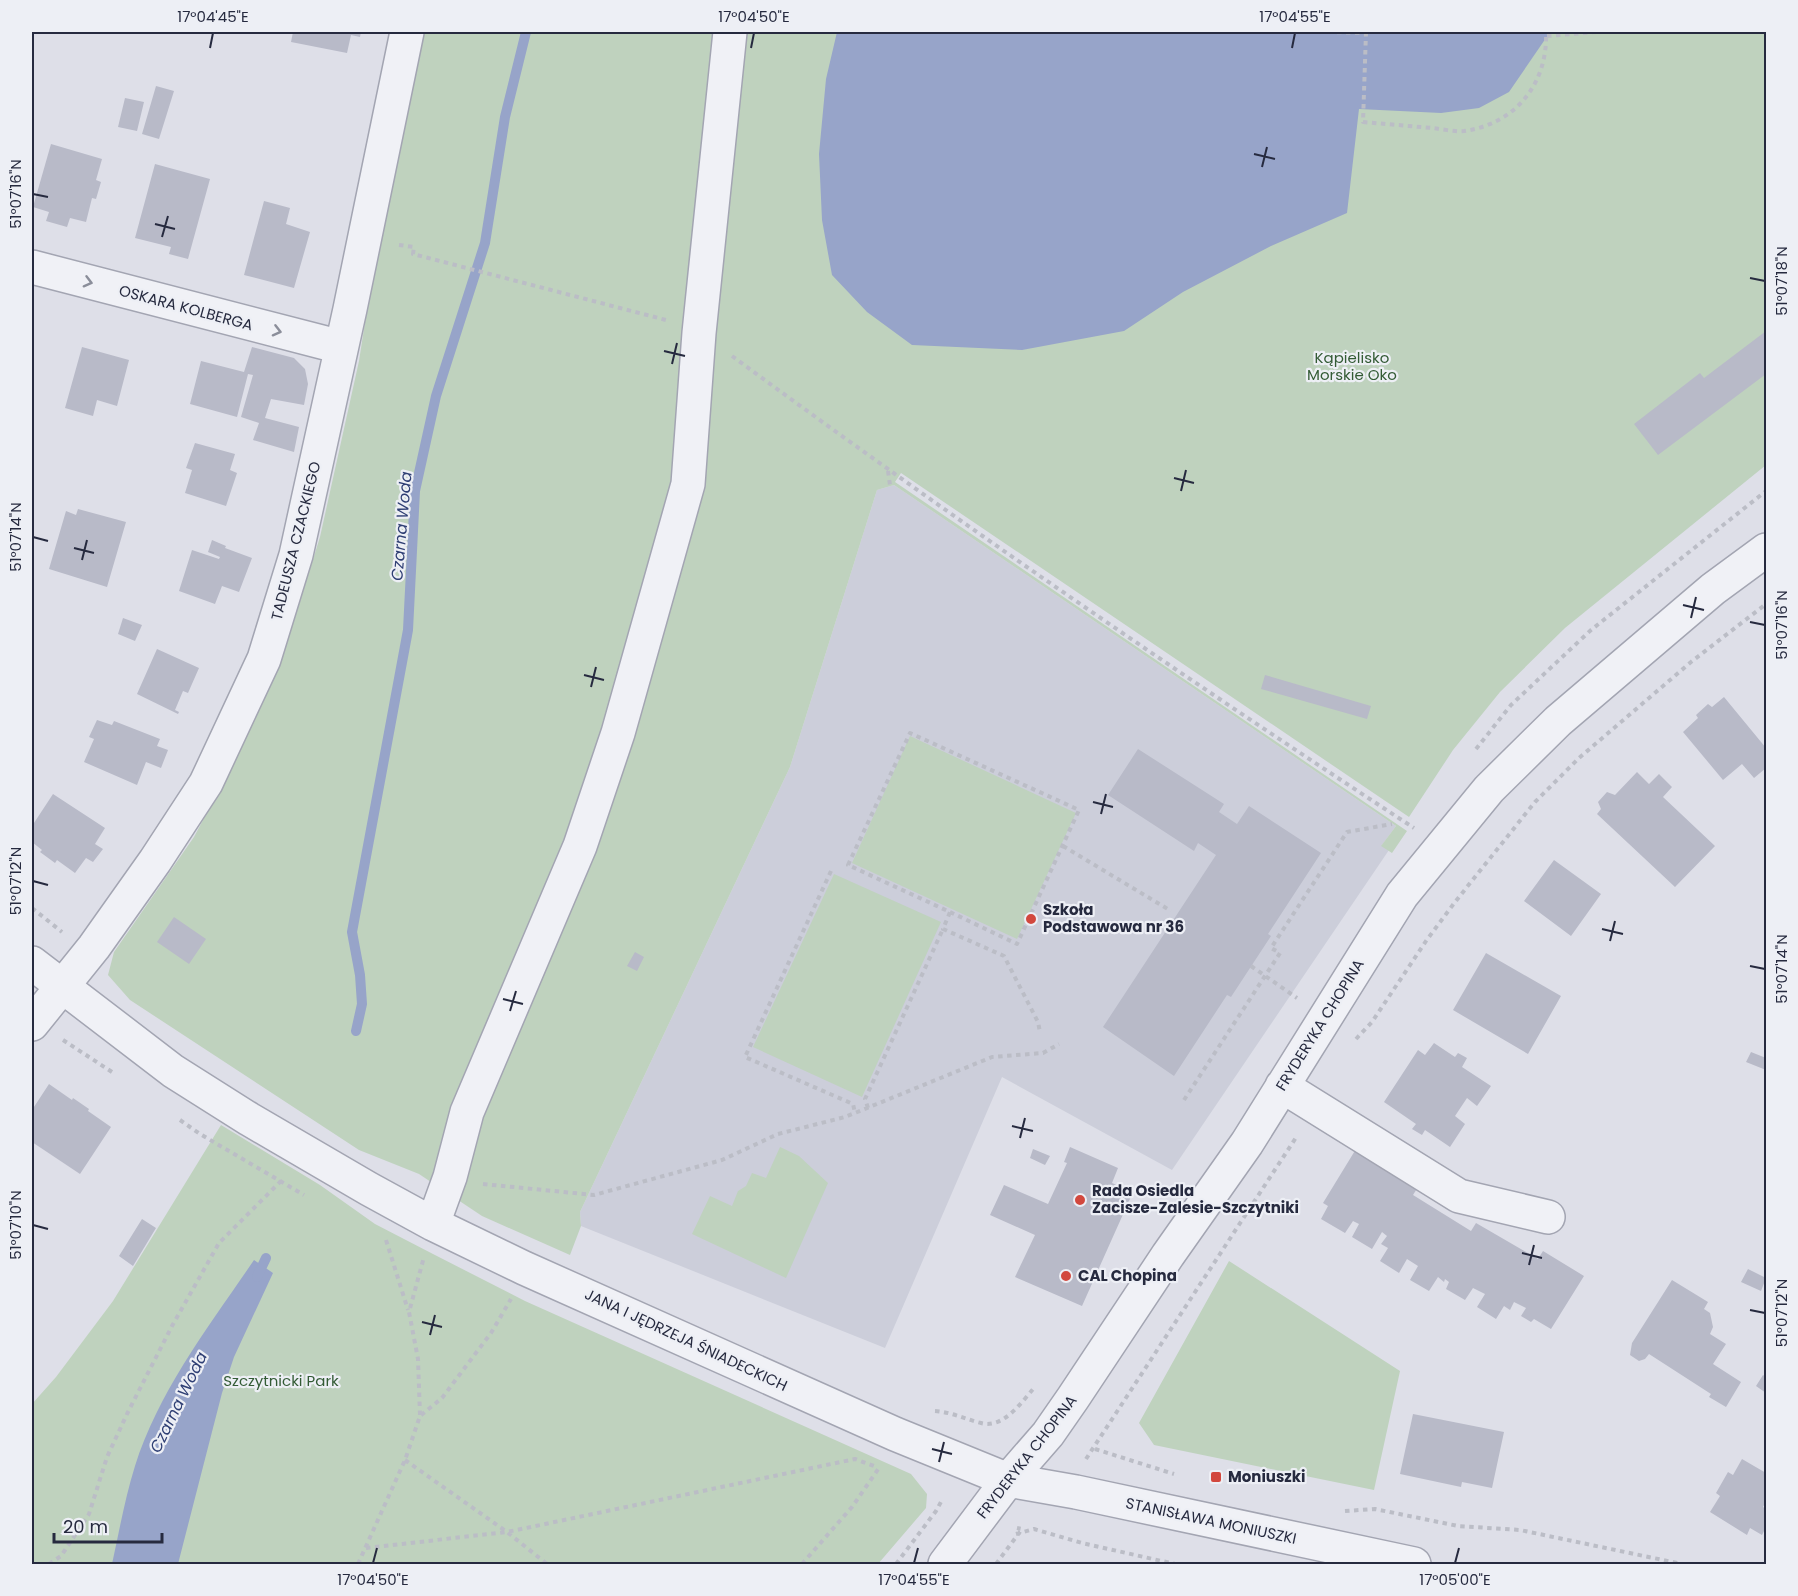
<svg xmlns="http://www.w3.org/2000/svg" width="1798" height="1596" font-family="Poppins,sans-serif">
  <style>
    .built { fill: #ccceda }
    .green { fill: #bfd2be }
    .water { fill: #97a4c9 }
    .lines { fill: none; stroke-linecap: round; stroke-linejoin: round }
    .stream { stroke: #97a4c9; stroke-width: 10 }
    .building { fill: #b8bac8 }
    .minor-casing { stroke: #a3a5b2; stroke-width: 36 }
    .path { stroke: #bbbdc6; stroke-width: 4; stroke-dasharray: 4.5 4.5; stroke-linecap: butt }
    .minor { stroke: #f0f1f6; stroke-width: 33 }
    .oneway { stroke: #8b8e9a }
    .ticks { fill: none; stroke: #262a3f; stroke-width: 2 }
    .poi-dot { fill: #d2483e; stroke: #edeff5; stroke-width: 2 }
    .labels { text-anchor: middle; stroke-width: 4.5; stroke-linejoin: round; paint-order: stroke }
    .street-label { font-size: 15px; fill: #262a3f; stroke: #edeff5 }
    .park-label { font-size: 15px; fill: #335b35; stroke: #edeff5 }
    .poi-label { font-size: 15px; font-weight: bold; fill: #262a3f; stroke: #edeff5; text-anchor: start }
    .water-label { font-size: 16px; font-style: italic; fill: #2f3f74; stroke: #edeff5 }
    .neatline { fill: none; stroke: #262a3f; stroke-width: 2 }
    .ticks-label { font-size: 15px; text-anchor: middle; fill: #262a3f }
  </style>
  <rect width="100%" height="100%" fill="#dedfe8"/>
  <path class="built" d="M894 485 1396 826 1382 845 1389 850 1172 1170 1002 1077 885 1348 581 1226 580 1212 790 767 877 490Z"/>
  <path class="green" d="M421 32H1766V465L1565 628 1500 692 1453 750 1409 817 901 473 895 482 1407 831 1392 853 1381 846 1396 826 894 485 877 490 790 767 580 1212 581 1226 570 1255 482 1216 419 1174 359 1150 130 1000 108 975 114 952 194 837 238 754 273 678 299 604 320 537 359 361 375 258Z
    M910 736 1076 813 1017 939 852 863Z
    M834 874 941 922 862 1097 753 1047Z
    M221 1125 320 1185 375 1224 433 1254 525 1301 911 1474 927 1494 926 1508 878 1564H32V1404L56 1377 113 1301Z
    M780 1147 799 1156 828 1183 786 1278 692 1234 710 1196 732 1206 738 1191 746 1186 752 1173 766 1178Z
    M1229 1261 1400 1371 1374 1490 1154 1445 1139 1423Z"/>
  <path class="water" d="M837 32H1554L1546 38 1509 92 1479 108 1441 113 1359 109 1347 213 1271 246 1183 292 1124 331 1022 350 912 345 867 312 832 275 822 220 819 154 826 79Z
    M254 1260 273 1273 234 1357 222 1393 178 1564H112C119 1532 125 1498 135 1466 159 1390 210 1325 254 1260Z"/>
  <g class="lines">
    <path class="stream" d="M356 1031 362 1004 360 975 352 932 408 630 415 491 436 396 485 243 505 117 526 32
      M257 1277 266 1258"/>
  </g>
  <path class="building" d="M293 32H361L360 37 351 35 347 53 291 42Z
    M156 86 174 91 159 139 142 134Z
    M125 98 144 102 137 131 118 127Z
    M51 144 102 159 96 180 101 182 96 199 92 198 86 222 70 218 67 227 46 221 49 212 33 207Z
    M155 164 210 179 188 259 169 254 171 247 135 238Z
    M264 201 290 208 286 224 310 232 294 288 244 275Z
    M1766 331V374L1658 455 1634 424 1700 373 1704 378Z
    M82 347 129 360 117 406 97 400 93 416 65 408Z
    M252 347 294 358 305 369 308 384 304 405 271 399 265 418 299 427 294 452 253 440 259 423 241 417 253 375 248 374 237 417 190 404 201 361 244 372Z
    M195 443 235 454 230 470 237 473 226 506 185 493 192 470 186 468Z
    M78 509 126 522 107 587 49 569 66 511 76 515Z
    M212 540 226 546 225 548 252 558 239 592 222 586 215 604 179 591 192 550 219 559 220 557 208 552Z
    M123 618 142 625 135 641 118 634Z
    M157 649 199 668 188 693 183 691 175 710 179 712 178 714 137 694Z
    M1265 675 1371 706 1367 719 1261 689Z
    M1724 697 1766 748V768L1754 778 1742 764 1723 780 1683 732 1698 718 1696 715 1708 704 1712 707Z
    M97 720 112 725 114 721 160 739 157 746 168 750 161 768 146 762 137 785 84 762 94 739 89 737Z
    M1138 749 1224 804 1219 812 1237 824 1249 806 1321 853 1268 934 1271 936 1231 997 1227 995 1174 1076 1103 1027 1216 855 1198 843 1194 851 1108 795Z
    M1637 772 1649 784 1659 774 1672 787 1663 797 1715 846 1675 887 1597 814 1601 809 1598 802 1607 792 1615 795Z
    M53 794 105 828 95 844 103 849 93 862 86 858 75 873 57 860 55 863 40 852 42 850 32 842V826Z
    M1554 860 1601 894 1571 936 1524 901Z
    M174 917 206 939 189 964 157 942Z
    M635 952 644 957 637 971 627 966Z
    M1486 953 1561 996 1528 1054 1453 1010Z
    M1434 1043 1455 1057 1458 1053 1467 1058 1462 1067 1491 1086 1477 1106 1467 1098 1455 1116 1465 1124 1450 1147 1425 1130 1422 1135 1412 1129 1416 1124 1384 1102 1418 1050 1425 1055Z
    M1751 1052 1766 1058V1070L1746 1062Z
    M49 1084 72 1100 73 1098 89 1109 88 1111 111 1127 80 1174 32 1142V1110Z
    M1070 1147 1118 1168 1112 1183 1133 1192 1082 1306 1015 1277 1035 1235 990 1215 1004 1185 1048 1204 1067 1163 1064 1162Z
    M1033 1149 1050 1156 1045 1165 1030 1158Z
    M1356 1149 1418 1187 1413 1195 1471 1231 1476 1223 1538 1259 1543 1251 1584 1276 1551 1329 1534 1319 1531 1322 1521 1316 1526 1308 1514 1302 1510 1310 1504 1306 1496 1319 1477 1307 1485 1294 1473 1288 1465 1300 1446 1289 1449 1282 1445 1279 1444 1282 1438 1277 1429 1291 1410 1280 1418 1266 1407 1259 1399 1273 1380 1261 1388 1248 1381 1244 1387 1236 1382 1232 1372 1249 1352 1237 1359 1224 1353 1221 1345 1233 1321 1219 1328 1206 1323 1203Z
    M142 1219 156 1228 133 1266 119 1256Z
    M1748 1269 1766 1278 1761 1291 1741 1282Z
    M1672 1280 1708 1302 1704 1309 1710 1313 1713 1327 1710 1334 1726 1344 1713 1364 1741 1382 1726 1407 1709 1397 1711 1394 1649 1354 1645 1359 1639 1361 1630 1355 1632 1343Z
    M1763 1375 1766 1377V1393L1756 1386Z
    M1413 1414 1504 1432 1492 1488 1462 1482 1461 1487 1400 1474Z
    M1742 1459 1766 1473V1501L1763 1507 1766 1509V1527L1762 1535 1750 1528 1747 1535 1710 1512 1720 1496 1716 1493 1728 1472 1733 1475Z"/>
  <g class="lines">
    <g class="minor-casing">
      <path id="minor" d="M32 267 341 347
        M32 963 173 1071 249 1119 369 1189 433 1224 524 1268 895 1434 1008 1480 1076 1492 1414 1564
        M32 1024 94 947 155 861 206 783 264 659 296 555 350 309 407 32
        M1282 1086 1459 1196 1548 1217
        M433 1224 450 1177 467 1112 580 846 618 733 688 484 699 333 730 32
        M945 1564 1008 1480 1048 1434 1073 1398 1168 1255 1247 1143 1402 895 1489 789 1558 721 1713 589 1766 550"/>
    </g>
    <path class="path" d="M1328 32 1366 33
      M1366 32 1363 122C1386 124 1409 126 1432 128 1442 129 1454 132 1464 131 1516 124 1548 83 1546 32
      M1547 36 1596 32
      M399 245 414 247 413 254 666 320
      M732 356C955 520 1183 677 1414 828
      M888 471 890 485
      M1476 749 1511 705 1591 630 1766 491
      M1063 846 1171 911
      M831 871 745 1057 853 1104 855 1113
      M32 908 62 932
      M950 912 1017 944 1079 810 910 733 848 865 950 912 943 929 1004 956 1038 1022 1040 1032
      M1251 966 1297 998
      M1356 1039 1372 1022 1426 941 1455 902 1535 802 1579 758 1691 662 1766 604
      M63 1040 112 1072
      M1184 1100 1280 953 1271 948 1347 832 1392 824
      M868 1108 865 1099 943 929
      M180 1120 200 1134 304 1195
      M483 1184 594 1195 722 1160 778 1134 845 1117 992 1057 1043 1053 1059 1044
      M386 1240 408 1310
      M935 1411C951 1412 965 1419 981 1423 1003 1429 1021 1403 1034 1388
      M420 1415 418 1359 409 1312 424 1257
      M1095 1449 1174 1474
      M1086 1459 1297 1136
      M405 1460 507 1532 547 1564
      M1345 1511 1375 1509 1458 1526 1520 1530 1682 1564
      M1016 1534 1034 1529 1082 1543 1175 1564
      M366 1548 507 1532 855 1459 874 1466
      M49 1564 61 1556 89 1514 107 1457 127 1414 172 1326 219 1243 281 1181
      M358 1564 405 1460 420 1416 442 1398 491 1333 511 1299
      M802 1564 852 1507 879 1468
      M896 1564 936 1511 942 1500
      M996 1564 1022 1529 1017 1528"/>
    <use href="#minor" class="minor"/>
  </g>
  <defs><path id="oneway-chevron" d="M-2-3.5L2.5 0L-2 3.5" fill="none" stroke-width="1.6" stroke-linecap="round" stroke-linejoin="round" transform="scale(1.5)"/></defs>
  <g class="oneway">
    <use href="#oneway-chevron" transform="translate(88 282) rotate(15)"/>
    <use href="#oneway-chevron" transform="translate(277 331) rotate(14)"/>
  </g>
  <path class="ticks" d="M210 48 213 33M751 48 754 33M1292 48 1295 33M1254 154 1275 159M1262 167 1267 147M33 194 48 197M155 224 175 229M162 237 168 216M1750 278 1765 281M664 351 685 356M672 364 677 343M1174 478 1194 483M1181 491 1186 470M33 537 48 541M74 548 94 553M82 560 87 540M1683 605 1704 610M1691 618 1696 597M1750 622 1765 625M584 675 604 680M591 687 596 667M1093 802 1113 807M1101 814 1106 794M33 881 48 885M1602 929 1623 934M1610 941 1615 921M1750 966 1765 969M503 999 523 1004M510 1011 516 991M1012 1126 1033 1131M1020 1138 1025 1118M33 1225 48 1229M1522 1253 1542 1258M1529 1265 1534 1245M1750 1310 1765 1313M422 1322 442 1327M430 1335 435 1315M932 1449 952 1454M939 1462 944 1442M373 1563 377 1548M914 1563 918 1548M1455 1563 1459 1548"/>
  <g class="poi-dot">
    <circle cx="1031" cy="919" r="6"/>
    <circle cx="1080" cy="1200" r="6"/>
    <circle cx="1066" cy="1276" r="6"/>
    <rect x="1210" y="1471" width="12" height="12" rx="3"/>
  </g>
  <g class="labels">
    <g class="street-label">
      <text transform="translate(186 308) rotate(15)" y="5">OSKARA KOLBERGA</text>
      <text transform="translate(296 541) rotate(-76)" y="5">TADEUSZA CZACKIEGO</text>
      <text transform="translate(1320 1025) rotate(-58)" y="5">FRYDERYKA CHOPINA</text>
      <text transform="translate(686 1340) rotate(25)" y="5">JANA I JĘDRZEJA ŚNIADECKICH</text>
      <text transform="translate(1027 1457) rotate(-52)" y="5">FRYDERYKA CHOPINA</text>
      <text transform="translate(1211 1521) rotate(12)" y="5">STANISŁAWA MONIUSZKI</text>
    </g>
    <g class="park-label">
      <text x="1352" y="363">Kąpielisko<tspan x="1352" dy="17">Morskie Oko</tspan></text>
      <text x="281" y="1386">Szczytnicki Park</text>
    </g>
    <g class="poi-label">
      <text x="1043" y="915">Szkoła<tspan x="1043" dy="17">Podstawowa nr 36</tspan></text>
      <text x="1092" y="1196">Rada Osiedla<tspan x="1092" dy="17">Zacisze-Zalesie-Szczytniki</tspan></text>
      <text x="1078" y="1281">CAL Chopina</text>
      <text x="1228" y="1482">Moniuszki</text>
    </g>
    <g class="water-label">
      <text transform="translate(401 526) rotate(-85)" y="6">Czarna Woda</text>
      <text transform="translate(178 1402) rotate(-64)" y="6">Czarna Woda</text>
    </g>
  </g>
  <rect width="1798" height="1596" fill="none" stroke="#edeff5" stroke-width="66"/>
  <path d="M54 1533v9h108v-9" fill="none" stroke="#262a3f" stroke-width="3"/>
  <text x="63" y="1533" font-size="18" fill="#262a3f" stroke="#edeff5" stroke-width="4.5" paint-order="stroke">20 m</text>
  <rect x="33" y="33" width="1732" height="1530" class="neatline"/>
  <g class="ticks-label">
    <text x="213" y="22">17°04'45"E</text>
    <text x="754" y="22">17°04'50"E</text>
    <text x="1295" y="22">17°04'55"E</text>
    <text transform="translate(16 194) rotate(-90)" y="5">51°07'16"N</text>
    <text transform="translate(1782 281) rotate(-90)" y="5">51°07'18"N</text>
    <text transform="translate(16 537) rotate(-90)" y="5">51°07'14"N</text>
    <text transform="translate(1782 625) rotate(-90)" y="5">51°07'16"N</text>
    <text transform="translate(16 881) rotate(-90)" y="5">51°07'12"N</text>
    <text transform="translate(1782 969) rotate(-90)" y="5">51°07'14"N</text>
    <text transform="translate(16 1225) rotate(-90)" y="5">51°07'10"N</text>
    <text transform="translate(1782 1313) rotate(-90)" y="5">51°07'12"N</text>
    <text x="373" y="1585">17°04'50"E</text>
    <text x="914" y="1585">17°04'55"E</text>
    <text x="1455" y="1585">17°05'00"E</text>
  </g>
</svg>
